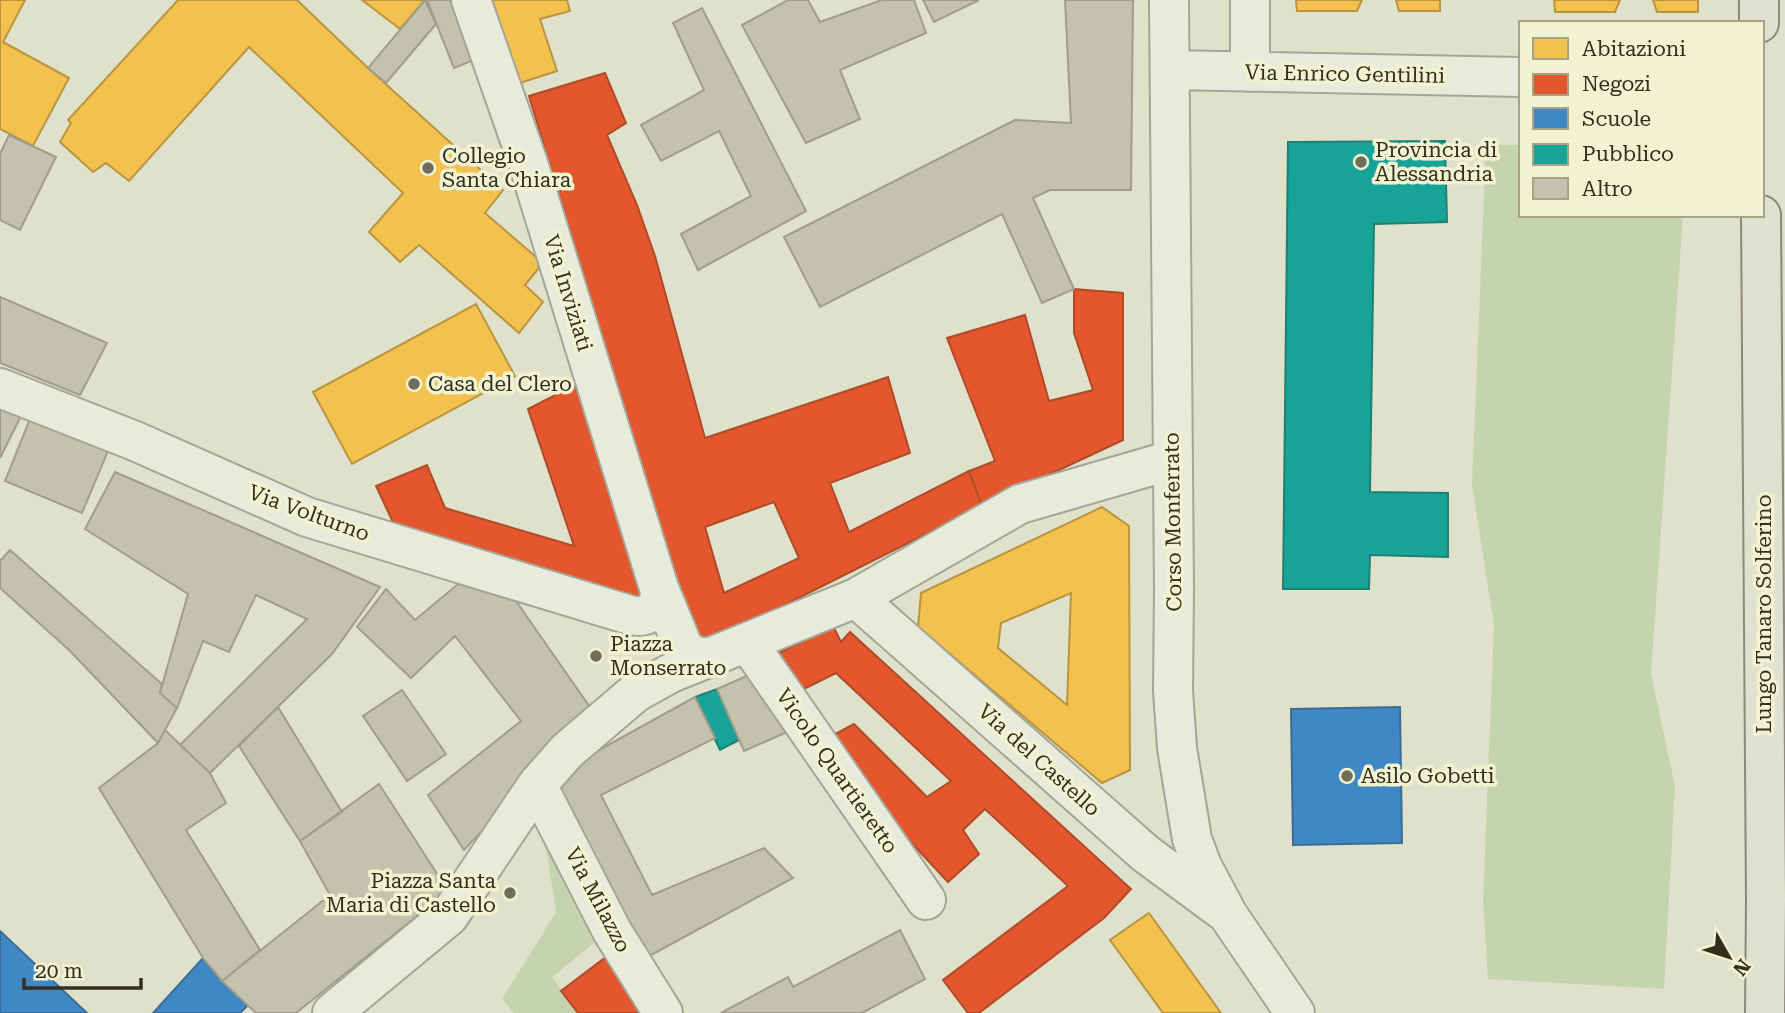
<svg xmlns="http://www.w3.org/2000/svg" width="1785" height="1013" font-family="'Roboto Serif',serif">
  <style>
    .green { fill: #c6d3af }
    .homes { fill: #f2c14e; stroke: #b99540; stroke-width: 2; fill-rule: evenodd }
    .shops { fill: #e4572e; stroke: #af4b29; stroke-width: 2; fill-rule: evenodd }
    .schools { fill: #3f88c5; stroke: #3b6d93; stroke-width: 2 }
    .public { fill: #17a398; stroke: #1f8073; stroke-width: 2 }
    .building { fill: #c4c1ac; stroke: #a09d8b; stroke-width: 2 }
    .lines { fill: none; stroke-linecap: round; stroke-linejoin: round }
    .minor-casing { stroke: #a5a595; stroke-width: 42 }
    .major-casing { stroke: #8b8a7b; stroke-width: 42 }
    .minor { stroke: #e8eadc; stroke-width: 38 }
    .major { stroke: #e0e1ce; stroke-width: 38 }
    .poi-dot { fill: #706d5b; stroke: #f0f2d1; stroke-width: 2.5 }
    .labels { text-anchor: middle; stroke-width: 7; stroke-linejoin: round; paint-order: stroke }
    .street-label { font-size: 21px; fill: #332f1e; stroke: #f0f2d1 }
    .poi-label { font-size: 21px; fill: #332f1e; stroke: #f0f2d1; text-anchor: start }
  </style>
  <rect width="100%" height="100%" fill="#e0e1cb"/>
  <path class="green" d="M1486 145H1521V215H1683L1651 674 1675 786 1664 989 1488 979 1483 901 1494 625 1472 485Z
    M541 815 600 938 552 977 578 1013H514L502 999 556 912Z"/>
  <path class="homes" d="M0 0H25L3 42 69 78 33 146 0 129Z
    M178 0H297L368 68 503 190 485 213 543 263 525 285 543 302 519 333 419 245 400 262 369 232 403 193 249 47 129 181 106 163 93 172 60 142 71 123 68 120Z
    M362 0H425L400 29Z
    M492 0H567L570 11 540 19 557 71 520 83Z
    M1296 0H1362L1357 11H1297Z
    M1396 0H1440V11H1399Z
    M1554 0H1620L1615 12H1555Z
    M1653 0H1698V12H1657Z
    M476 304 515 376 352 464 313 392Z
    M1102 507 1129 526 1130 770 1102 783 918 627 921 593ZM1071 593 1067 705 998 648 1001 623Z
    M1149 913 1221 1013H1163L1110 940Z"/>
  <path class="shops" d="M605 73 626 123 607 135 637 205 655 256 705 438 888 377 910 453 830 483 849 532 969 471 982 506 735 630 694 642 529 96ZM774 502 799 558 724 593 705 527Z
    M1074 289 1123 293V440L982 506 969 471 995 461 947 338 1025 315 1049 401 1093 390 1074 333Z
    M579 383 651 603 398 533 376 486 427 465 445 508 574 546 528 409Z
    M833 626 841 642 850 632 1131 889 1104 918 979 1013H968L943 980 1068 886 985 809 963 830 979 854 948 882 818 743 854 724 927 797 951 781 836 673 790 696 771 657Z
    M606 957 634 997 645 1013H578L561 991Z"/>
  <path class="schools" d="M1400 707 1402 843 1293 845 1291 709Z
    M0 931 87 1013H0Z
    M203 958 222 981 248 1005 240 1013H153Z"/>
  <path class="public" d="M1445 141 1447 222 1374 224 1370 492 1448 493V557L1370 555 1369 589H1283L1288 142Z
    M717 689 739 740 720 750 695 697Z"/>
  <path class="building" d="M425 0 436 24 386 83 368 68Z
    M427 0H458L481 57 454 68Z
    M788 0H808L820 22 882 0H914L926 33 840 70 860 119 806 143 742 25Z
    M923 0H979L934 22Z
    M1065 0H1133L1131 190H1050L1033 198 1074 289 1042 303 1002 214 820 307 784 237 1015 120 1071 123Z
    M702 8 806 211 698 270 681 234 751 196 719 131 661 161 641 125 704 90 673 23Z
    M9 135 56 157 20 230 0 220V154Z
    M0 297 107 343 80 395 0 363Z
    M0 402 24 410 0 458Z
    M30 419 108 451 82 513 5 481Z
    M115 472 380 587 332 654 210 773 180 745 307 619 256 595 229 652 203 641 177 708 160 693 188 594 85 529Z
    M10 550 162 684 160 693 177 708 158 743 69 650 0 588V561Z
    M458 584 516 601 594 713 464 850 428 795 521 721 455 636 411 678 357 627 386 589 415 620Z
    M751 674 796 728 744 751 717 689Z
    M402 690 446 754 407 781 363 716Z
    M695 697 715 738 601 795 652 895 764 848 793 878 640 961 553 783 561 771Z
    M278 707 342 812 300 841 239 746Z
    M165 730 210 773 226 803 186 830 260 950 222 981 203 958 99 788 158 743Z
    M379 784 445 886 437 900 296 1013H256L222 981 330 895 300 841Z
    M900 930 925 979 862 1013H721L788 977 793 987Z"/>
  <g class="lines">
    <g class="minor-casing">
      <path id="minor" d="M471 0 528 163 659 588 684 649 697 657H712
        M1169 0 1174 589 1173 691 1177 748 1192 839 1202 866 1228 915 1295 1013
        M1250 0V72
        M1170 70 1521 77
        M0 388 135 441 307 517 630 615C648 620 663 607 659 588
        M856 598 1146 854 1222 910
        M748 643 926 900
        M537 785 612 931 663 1013
        M332 1013 449 916 537 785 567 751 635 693 671 673 856 598 1020 504 1172 460"/>
    </g>
    <g class="major-casing">
      <path id="major" d="M1759 23V0
        M1761 215 1766 900 1765 1013"/>
    </g>
    <use href="#minor" class="minor"/>
    <use href="#major" class="major"/>
  </g>
  <g class="poi-dot">
    <circle cx="1361" cy="162" r="7"/>
    <circle cx="428" cy="168" r="7"/>
    <circle cx="414" cy="384" r="7"/>
    <circle cx="596" cy="656" r="7"/>
    <circle cx="1347" cy="776" r="7"/>
    <circle cx="510" cy="893" r="7"/>
  </g>
  <g class="labels">
    <g class="street-label">
      <text transform="translate(1345 74) rotate(1)" y="7">Via Enrico Gentilini</text>
      <text transform="translate(568 293) rotate(73)" y="7">Via Inviziati</text>
      <text transform="translate(309 513) rotate(20)" y="7">Via Volturno</text>
      <text transform="translate(1173 522) rotate(-91)" y="7">Corso Monferrato</text>
      <text transform="translate(1764 614) rotate(-90)" y="7">Lungo Tanaro Solferino</text>
      <text transform="translate(1039 760) rotate(42)" y="7">Via del Castello</text>
      <text transform="translate(837 771) rotate(55)" y="7">Vicolo Quartieretto</text>
      <text transform="translate(598 900) rotate(62)" y="7">Via Milazzo</text>
    </g>
    <g class="poi-label">
      <text x="1375" y="157">Provincia di<tspan x="1375" dy="24">Alessandria</tspan></text>
      <text x="442" y="163">Collegio<tspan x="442" dy="24">Santa Chiara</tspan></text>
      <text x="428" y="391">Casa del Clero</text>
      <text x="610" y="651">Piazza<tspan x="610" dy="24">Monserrato</tspan></text>
      <text x="1361" y="783">Asilo Gobetti</text>
      <text x="496" y="888" text-anchor="end">Piazza Santa<tspan x="496" dy="24">Maria di Castello</tspan></text>
    </g>
  </g>
  <rect x="1519" y="21" width="245" height="196" fill="#f0f2d1" stroke="#a4a489" stroke-width="2"/>
  <rect x="1533" y="38" width="35" height="21" fill="#f2c14e" stroke="#a4a489" stroke-width="2"/>
  <text x="1582" y="56" font-size="21" fill="#332f1e">Abitazioni</text>
  <rect x="1533" y="74" width="35" height="21" fill="#e4572e" stroke="#a4a489" stroke-width="2"/>
  <text x="1582" y="91" font-size="21" fill="#332f1e">Negozi</text>
  <rect x="1533" y="108" width="35" height="21" fill="#3f88c5" stroke="#a4a489" stroke-width="2"/>
  <text x="1582" y="126" font-size="21" fill="#332f1e">Scuole</text>
  <rect x="1533" y="144" width="35" height="21" fill="#17a398" stroke="#a4a489" stroke-width="2"/>
  <text x="1582" y="161" font-size="21" fill="#332f1e">Pubblico</text>
  <rect x="1533" y="178" width="35" height="21" fill="#c4c1ac" stroke="#a4a489" stroke-width="2"/>
  <text x="1582" y="196" font-size="21" fill="#332f1e">Altro</text>
  <g transform="translate(1729 957) rotate(129)" stroke="#f0f2d1" stroke-width="5" paint-order="stroke">
  <path d="M0-5L12 26L0 18L-12 26Z" fill="#332f1e"/>
  <text y="-10" font-size="19" font-weight="bold" text-anchor="middle" fill="#332f1e">N</text>
  </g>
  <path d="M24 978v10h117v-10" fill="none" stroke="#332f1e" stroke-width="3.5"/>
  <text x="35" y="978" font-size="21" fill="#332f1e" stroke="#f0f2d1" stroke-width="5" paint-order="stroke">20 m</text>
</svg>
